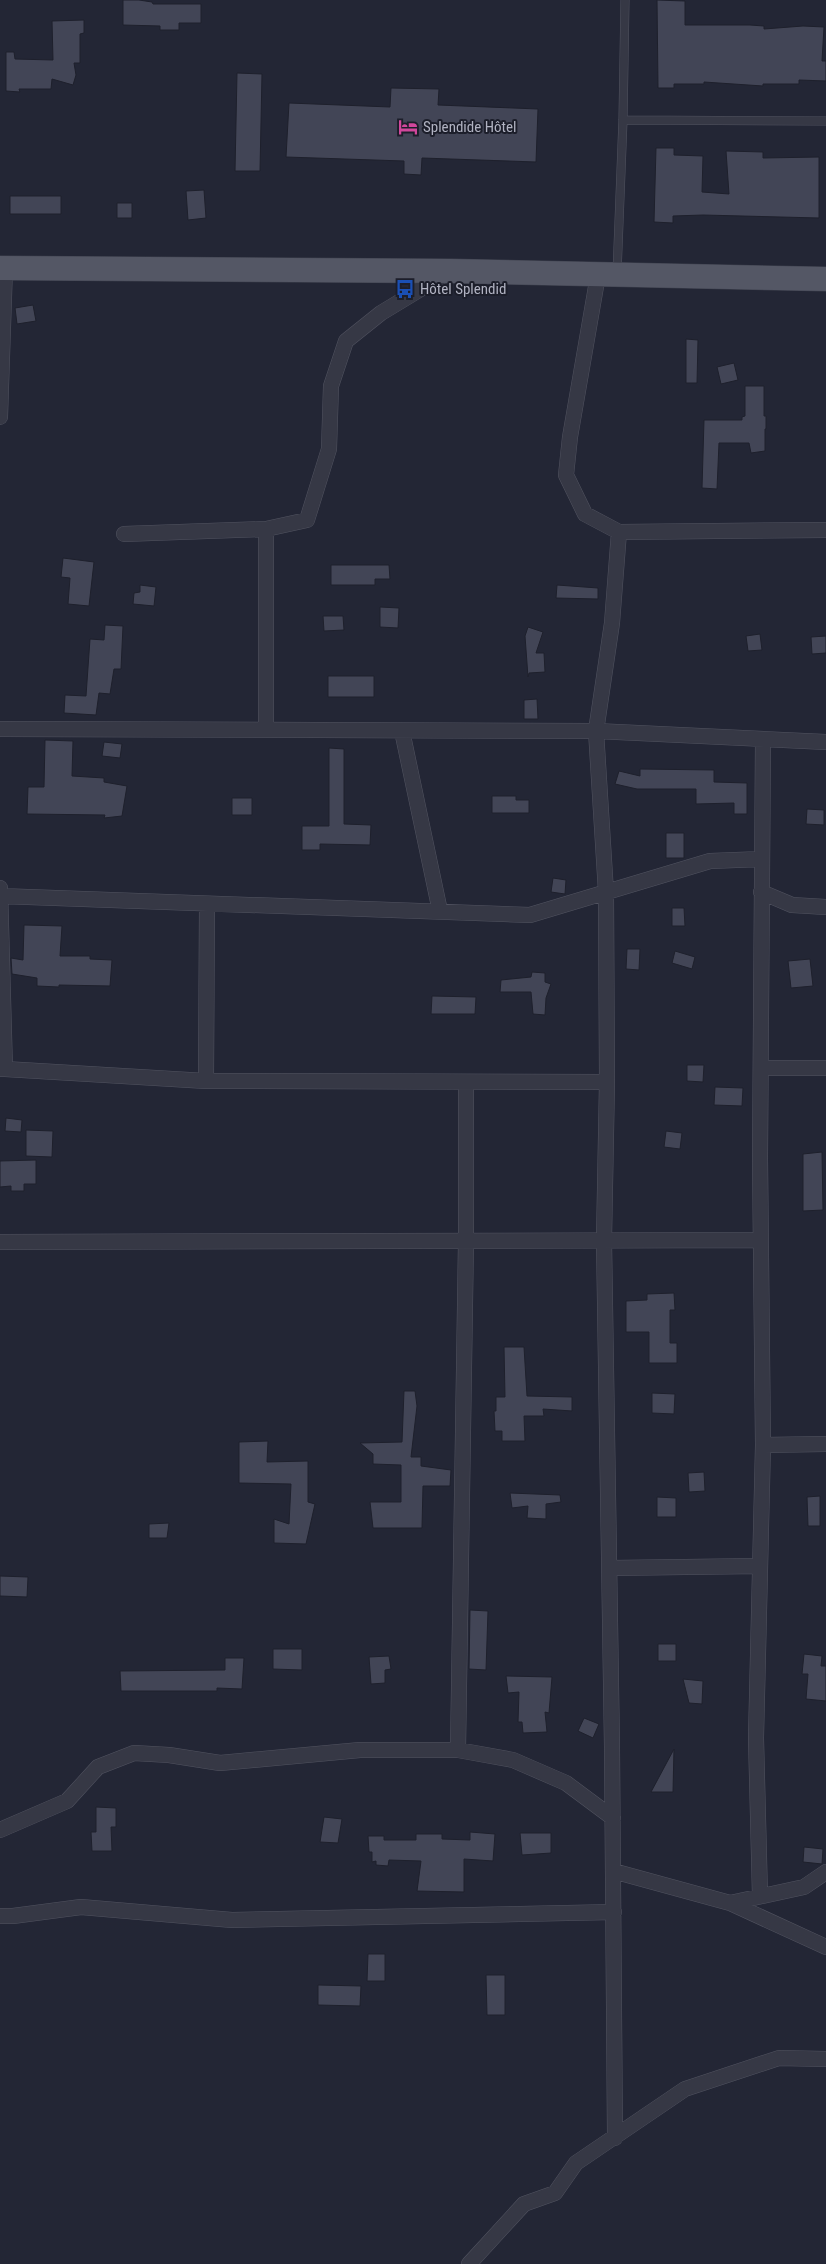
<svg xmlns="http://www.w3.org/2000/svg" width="826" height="2264" font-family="'Roboto Condensed',sans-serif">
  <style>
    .building { fill: #424556; stroke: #1e202c }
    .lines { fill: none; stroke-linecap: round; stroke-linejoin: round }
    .service-casing { stroke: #515360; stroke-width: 9 }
    .minor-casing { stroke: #515360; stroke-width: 16 }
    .primary-casing { stroke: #3f424f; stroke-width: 25 }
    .service { stroke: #363845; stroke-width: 8 }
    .minor { stroke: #363845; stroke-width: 15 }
    .primary { stroke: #545765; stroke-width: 24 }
    .labels { text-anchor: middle; stroke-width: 4; stroke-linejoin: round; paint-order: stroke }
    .poi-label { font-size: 15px; fill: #b1b3c2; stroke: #1c1e2a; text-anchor: start }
  </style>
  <rect width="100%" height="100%" fill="#232635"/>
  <path class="building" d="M123 0H139L152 2 153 4H201V23H179V30H160V26L123 25Z
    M657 0 685 1V25H750L764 26V29L803 26 824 27 822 61H826V81L799 80V84H763V86L704 82V84H674V88H658Z
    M84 20V33L80 34V63H74L76 75 73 85 52 79 51 89H19L20 92 6 91V52H14L15 59 53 60 52 21Z
    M237 73 262 74 260 171H235Z
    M391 88 439 89 438 105 538 109 536 162 422 158 421 175 404 174V161L286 157 289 103 390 107Z
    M656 148H674V155L703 156 702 192 729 194 726 151 763 152V158L819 157V218L703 215 673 216V223L654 222Z
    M204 190 206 218 188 220 186 191Z
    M10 196H61V214H10Z
    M117 203H132V218H117Z
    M33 305 36 321 17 324 15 308Z
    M686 339 698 340 697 383H686Z
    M734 363 738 380 721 384 717 367Z
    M745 386H764V416H766V429H765V451L751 453 749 443H719L717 489 702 488 704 420H742V417L745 416Z
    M63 558 94 562 89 606 68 604 70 578 61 577Z
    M331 565H389L390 579H375V585H331Z
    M140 585 156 587 154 606 133 604 134 593 140 592Z
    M557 585 598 588V599L556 598Z
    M380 607 399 608 398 628 380 627Z
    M323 616H343L344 630 324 631Z
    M105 625 123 626 121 669H114L110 694 99 693 96 715 64 713 65 695 86 696 90 639 104 640Z
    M528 627 543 632 536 653H544L545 672 529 673 528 677 525 636Z
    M760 634 762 650 748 651 746 636Z
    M826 636V653L812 654 811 637Z
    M328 676H374V697H328Z
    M537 699 538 719H524V700Z
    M45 740 73 741 72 776 104 778V782L127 786 122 816 104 818 105 815 27 814 28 787H44Z
    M104 742 122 744 120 758 102 756Z
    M329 748 344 749V824L371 825 370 845 320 844V850H302V826H329Z
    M640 769 714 770V782L747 783V814H734V803L696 804V789H637L615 784 619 771 640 776Z
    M492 796H516V800H529V813H492Z
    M232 798H252V815H232Z
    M807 809 824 810V825L806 824Z
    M666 833H684V858H666Z
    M553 878 566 880 565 894 551 892Z
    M672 908H684L685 926H672Z
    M24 925 62 926 60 956H90V959L112 960 110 986 59 985V987L37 986V978L12 974 11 958 23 960Z
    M627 949H640L639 970 626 969Z
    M675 951 695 957 692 969 672 963Z
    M810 959 813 986 791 988 788 961Z
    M532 972 545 973V982L551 984 546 998 545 1015 533 1014 531 992H500L501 980 531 977Z
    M432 996 476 997 475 1014H431Z
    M687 1065H704L703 1082 687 1081Z
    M715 1087 743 1088 742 1106 714 1105Z
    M6 1118 22 1120 21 1132 5 1131Z
    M26 1130 53 1131 52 1157 26 1156Z
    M666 1131 682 1133 680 1149 664 1147Z
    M822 1152 823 1210 803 1211V1154Z
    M36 1160V1184H24V1191H11V1186L0 1187V1161Z
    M674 1293 675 1310H670V1343H677V1363H649V1332H626V1301L647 1300V1294Z
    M504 1347H524L527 1396 572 1397V1411L543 1409 544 1416H524L525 1441H502V1431H495L494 1411H496V1397H505Z
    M404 1391H415L417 1406 411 1457H421V1466L451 1470 450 1486H423L422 1528H373L370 1502H401V1465L373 1464V1454L360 1443 402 1442Z
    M652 1393 675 1394 674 1414 652 1413Z
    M268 1441 267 1462 308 1461V1502L315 1504 306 1544 274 1543V1519L289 1524 291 1484 239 1483V1442Z
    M704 1472 705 1491 689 1492 688 1473Z
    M510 1493 560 1495 561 1502 546 1504V1519L527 1518 528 1506 512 1508Z
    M820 1496V1526H808L807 1497Z
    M657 1497 676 1498V1517H657Z
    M169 1523 167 1538H149V1524Z
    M0 1576 28 1577 27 1597 0 1596Z
    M470 1610 488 1611 486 1670 469 1669Z
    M658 1644H676V1661H658Z
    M273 1649H302V1670L273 1669Z
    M804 1654 822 1656 821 1666H826V1701L806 1699 808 1674H802Z
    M389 1656 391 1669 385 1670V1683L371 1684 369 1657Z
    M225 1658H244L242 1689 217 1688V1691H121L120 1671 225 1670Z
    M506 1676 552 1677 549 1713 545 1712 547 1732 523 1733 522 1722H518L519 1692 508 1693Z
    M683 1679 703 1681 702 1704 689 1703Z
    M584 1718 599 1724 593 1738 578 1731Z
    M674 1749 673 1792H651Z
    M96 1807 116 1808V1827H111L112 1851H92L91 1832H96Z
    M324 1817 342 1819 338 1843 320 1842Z
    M470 1832 495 1834 493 1861 464 1859V1892L417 1891 421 1861 389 1860 388 1866 376 1865V1861L372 1862V1852H369L368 1836H384V1840H416V1834H442V1839L470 1840Z
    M520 1833H551V1853L522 1855Z
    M804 1847 823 1849 822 1864 803 1862Z
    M368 1954H385V1981H367Z
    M486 1975H505V2015H487Z
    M318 1985 361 1986 360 2006 318 2005Z"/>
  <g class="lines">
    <g class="service-casing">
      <path id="service" d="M623 120 826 121
        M617 273 623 120 625 0"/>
    </g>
    <g class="minor-casing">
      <path id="minor" d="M598 275 570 437 566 475 585 514 619 532 612 623 596 731 606 892 607 1082
        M0 417 5 268
        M266 529V728
        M619 532 826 530
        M124 534 266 529 307 520 329 449 331 386 346 341 381 313 447 273
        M0 729 596 731 826 742
        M402 731 440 911
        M763 740 760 1158 763 1445 826 1444
        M0 888 5 1069H0
        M761 892 792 905 826 907
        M0 896 530 915 710 861 762 859
        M761 1068H826
        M5 1069 206 1081 607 1082 604 1240 612 1747 615 2138
        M206 1081 207 904
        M0 1242 761 1240
        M610 1568 760 1566
        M458 1750 466 1241V1082
        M0 1830 67 1801 98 1767 134 1753 169 1755 220 1763 360 1750H458L513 1760 566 1783 613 1818
        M613 1871 730 1903 826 1947
        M760 1896 756 1738 763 1445
        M730 1903 804 1887 826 1872
        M0 1916H13L81 1907 232 1920 614 1912
        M469 2264 524 2204 555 2193 576 2163 685 2089 779 2058 826 2059"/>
    </g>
    <g class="primary-casing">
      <path id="primary" d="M0 268 451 271 826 279"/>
    </g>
    <use href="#service" class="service"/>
    <use href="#minor" class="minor"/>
    <use href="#primary" class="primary"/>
  </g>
  <defs>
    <g id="hotel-bare" transform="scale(1.5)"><path d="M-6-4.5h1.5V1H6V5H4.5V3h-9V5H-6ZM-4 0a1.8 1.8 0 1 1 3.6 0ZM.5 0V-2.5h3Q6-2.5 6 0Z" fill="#d1479c" stroke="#1c1e2a" stroke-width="2.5" paint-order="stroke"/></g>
    <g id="bus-bare" transform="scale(1.5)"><path d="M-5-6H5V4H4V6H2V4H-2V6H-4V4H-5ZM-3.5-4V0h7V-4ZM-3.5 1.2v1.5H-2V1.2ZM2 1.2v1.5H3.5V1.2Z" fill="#1a4fb4" stroke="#1c1e2a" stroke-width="2.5" paint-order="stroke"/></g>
  </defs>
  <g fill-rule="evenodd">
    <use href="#hotel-bare" x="408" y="127"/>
    <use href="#bus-bare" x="405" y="289"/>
  </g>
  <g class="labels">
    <g class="poi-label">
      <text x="423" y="132">Splendide Hôtel</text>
      <text x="420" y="294">Hôtel Splendid</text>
    </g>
  </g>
</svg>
